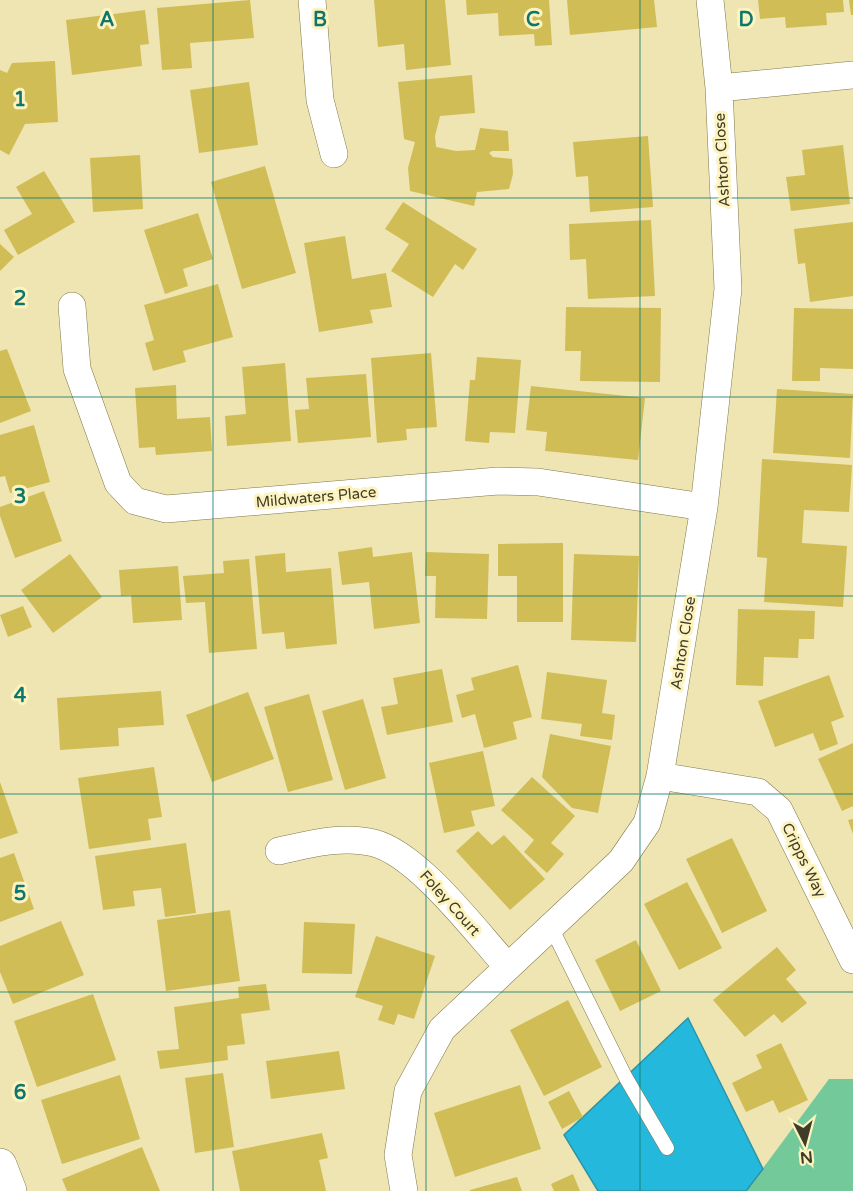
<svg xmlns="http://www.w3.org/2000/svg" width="853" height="1191" font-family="'Varela Round',sans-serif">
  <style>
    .green { fill: #74c99b }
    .water { fill: #24b9dc; stroke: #2c94a6; stroke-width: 1.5 }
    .building { fill: #d0bd56 }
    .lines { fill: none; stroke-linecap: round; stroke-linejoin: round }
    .service-casing { stroke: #807848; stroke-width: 15 }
    .minor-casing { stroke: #807848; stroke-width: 28 }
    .tertiary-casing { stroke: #807848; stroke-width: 34 }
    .service { stroke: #fff; stroke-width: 14 }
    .minor { stroke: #fff; stroke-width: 27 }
    .tertiary { stroke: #fff; stroke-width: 33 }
    .grid { fill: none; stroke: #0f766e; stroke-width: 1.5; stroke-opacity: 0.55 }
    .labels { text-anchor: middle; stroke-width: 6; stroke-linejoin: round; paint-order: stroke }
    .street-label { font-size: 15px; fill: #403c28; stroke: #fcf3bf }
    .grid-label { font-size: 20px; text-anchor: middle; font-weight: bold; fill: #0f766e; stroke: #fcf3bf; stroke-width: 6; stroke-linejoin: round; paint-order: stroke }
  </style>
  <rect width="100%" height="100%" fill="#eee5b2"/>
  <path class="green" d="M829 1079H853V1191H746Z"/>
  <path class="water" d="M688 1018 763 1169 746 1191H598L564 1135Z"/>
  <path class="building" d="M250 0 254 38 190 43 192 68 162 70 157 8Z
    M374 0H445L451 65 406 70 404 44 378 47Z
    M466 0H549L552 45 535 46 534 34 499 36 498 13 467 15Z
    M567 0H654L657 27 570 35Z
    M758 0H843L844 12 826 13 827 25 786 28 785 17 760 19Z
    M849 0H853V15H851Z
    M145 10 149 44 140 45 142 66 72 75 66 20Z
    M55 61 58 122 25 124 9 155 0 150V70L7 73 12 63Z
    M472 75 475 113 440 116 435 136 436 147 456 151 475 150 480 128 508 131 509 151H492L489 153 493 157 512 159 513 174 509 189 477 192 474 206 410 191 408 168 415 142 404 139 398 82Z
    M249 82 258 145 199 153 190 90Z
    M648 136 653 207 590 212 588 176 576 177 573 142Z
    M843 145 850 204 791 211 786 177 805 175 802 150Z
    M140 155 143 209 93 212 90 158Z
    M265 166 296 273 242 289 211 182Z
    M44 171 75 222 18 255 4 230 32 214 16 187Z
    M403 202 477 249 463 270 455 264 433 297 391 271 409 244 385 229Z
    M198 213 213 259 183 269 188 286 165 294 144 230Z
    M651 220 655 296 588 299 586 259 570 260 569 224Z
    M853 222V296L810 302 805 263 798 264 794 229Z
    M345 236 352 279 386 273 392 307 370 310 373 323 319 332 304 243Z
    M0 244 14 257 0 271Z
    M218 284 233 337 183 351 186 362 153 371 145 343 154 340 144 305Z
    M566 307 661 308 660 382 580 381 581 351H565Z
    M794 308 853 309V369L820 368V381H792Z
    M7 349 31 411 0 423V351Z
    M431 353 437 427 406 429 407 440 377 443 371 358Z
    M477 357 521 360 515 433 490 432 489 443 465 441 470 380H475Z
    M285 363 291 441 227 446 225 416 246 414 242 367Z
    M366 374 371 437 298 443 295 410 309 409 306 378Z
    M176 385 177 419 210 417 212 451 156 455 155 447 139 448 135 388Z
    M531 386 645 398 638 460 545 451 547 432 526 430Z
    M777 389 853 394 850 458 773 453Z
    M34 425 50 482 10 493 5 476 0 477V435Z
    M762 459 852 465 849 512 804 510 802 543 847 546 843 607 764 602 767 558 757 557Z
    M44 491 62 541 15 558 0 516V507Z
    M563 543V622H517V576H498V544Z
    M372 547 373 557 412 552 420 623 374 629 369 582 342 585 338 552Z
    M426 552 489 554 487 619 435 618 436 576H425Z
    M285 553 286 572 331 568 337 644 286 649 284 632 262 634 255 556Z
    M70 554 102 597 53 633 21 590Z
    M574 554 639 556 636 642 571 640Z
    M249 559 257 649 209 653 205 602 186 603 183 576 224 573 223 561Z
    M178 566 182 620 133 623 131 595 121 596 119 570Z
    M23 606 32 627 8 637 0 615Z
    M738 609 815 611 814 639H799L798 658 764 657 763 686 736 685Z
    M518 665 532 717 513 722 517 739 484 748 475 714 462 718 456 695 474 690 471 678Z
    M442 669 453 722 387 735 381 707 398 704 393 678Z
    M547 672 607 680 602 713 615 715 612 740 580 736 582 724 541 719Z
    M829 675 844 717 831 722 838 744 820 751 813 733 775 747 758 701Z
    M161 691 164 725 118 728 119 746 60 750 57 698Z
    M248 692 274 759 212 782 186 715Z
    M309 694 333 780 288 792 264 707Z
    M363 699 386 778 345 790 322 711Z
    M550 734 611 746 598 813 572 808 542 777Z
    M853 743V806L842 811 818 759Z
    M483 751 495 806 471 811 475 826 444 833 429 763Z
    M154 767 162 817 148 819 151 840 89 849 78 778Z
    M532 777 575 816 551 843 564 854 547 873 524 852 534 840 501 810Z
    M0 782 18 833 0 839Z
    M853 819V834L848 820Z
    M478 831 492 845 504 835 545 879 510 910 456 851Z
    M732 838 767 911 722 933 686 859Z
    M186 843 196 913 165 917 161 888 133 891 135 906 103 910 95 856Z
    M14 853 34 909 0 922V858Z
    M687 882 722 948 679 970 644 904Z
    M230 910 240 981 166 991 157 920Z
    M61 921 84 975 13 1004 0 972V946Z
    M304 922 355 924 352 974 302 973Z
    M376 936 435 956 414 1019 398 1014 394 1025 378 1020 383 1006 355 997Z
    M636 940 661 991 620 1011 595 960Z
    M777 947 796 970 786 979 807 1003 782 1023 774 1014 745 1037 713 1000Z
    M266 984 270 1010 241 1014 245 1044 227 1046 228 1060 160 1069 157 1051 179 1049 174 1007 239 998 238 987Z
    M93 994 116 1060 37 1087 14 1021Z
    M568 1000 602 1067 544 1096 510 1030Z
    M781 1043 808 1100 779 1113 773 1100 746 1112 732 1083 762 1068 756 1055Z
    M339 1051 345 1089 271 1099 266 1061Z
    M223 1073 234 1147 195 1153 185 1078Z
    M120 1075 140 1139 62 1164 41 1100Z
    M520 1085 541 1149 455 1177 434 1113Z
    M569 1091 583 1117 562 1129 548 1102Z
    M322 1133 328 1158 319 1160 326 1191H240L232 1151Z
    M142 1147 160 1191H67L62 1179Z
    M573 1174 580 1191H554L551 1184Z
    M517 1177 522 1191H470V1190Z"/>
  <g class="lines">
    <g class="service-casing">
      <path id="service" d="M551 927 626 1078 667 1148"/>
    </g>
    <g class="minor-casing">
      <path id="minor" d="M312 0 320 100 334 154
        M719 88 853 75
        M72 306 77 369 118 483 135 501 166 509 498 481 538 482 704 507
        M660 776 758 792 779 810 853 960
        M279 851C310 844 343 835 374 843 419 855 476 932 508 967
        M404 1191 398 1155 408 1091 442 1029 621 861 647 823 660 776 704 507 728 289 719 88 710 0"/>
    </g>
    <g class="tertiary-casing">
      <path id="tertiary" d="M0 1165 10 1191"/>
    </g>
    <use href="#service" class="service"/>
    <use href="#minor" class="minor"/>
    <use href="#tertiary" class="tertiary"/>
  </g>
  <path class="grid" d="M213 0V1191M426 0V1191M640 0V1191M0 198H853M0 397H853M0 596H853M0 794H853M0 992H853"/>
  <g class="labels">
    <g class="street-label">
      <text transform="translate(722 160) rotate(-93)" y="5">Ashton Close</text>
      <text transform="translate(316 497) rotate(-5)" y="5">Mildwaters Place</text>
      <text transform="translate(683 643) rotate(-81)" y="5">Ashton Close</text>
      <text transform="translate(804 860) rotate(64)" y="5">Cripps Way</text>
      <text transform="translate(450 903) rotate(48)" y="5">Foley Court</text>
    </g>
  </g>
  <g class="grid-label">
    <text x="107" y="26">A</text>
    <text x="320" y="26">B</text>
    <text x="533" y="26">C</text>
    <text x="746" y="26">D</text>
    <text x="20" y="106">1</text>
    <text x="20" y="305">2</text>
    <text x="20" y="503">3</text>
    <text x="20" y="702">4</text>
    <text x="20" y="900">5</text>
    <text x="20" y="1099">6</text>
  </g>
  <g transform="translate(805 1143) rotate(174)" stroke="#fcf3bf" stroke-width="4.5" paint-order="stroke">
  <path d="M0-4.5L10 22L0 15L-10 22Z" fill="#403c28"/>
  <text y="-9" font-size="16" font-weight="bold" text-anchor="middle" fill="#403c28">N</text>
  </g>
</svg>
